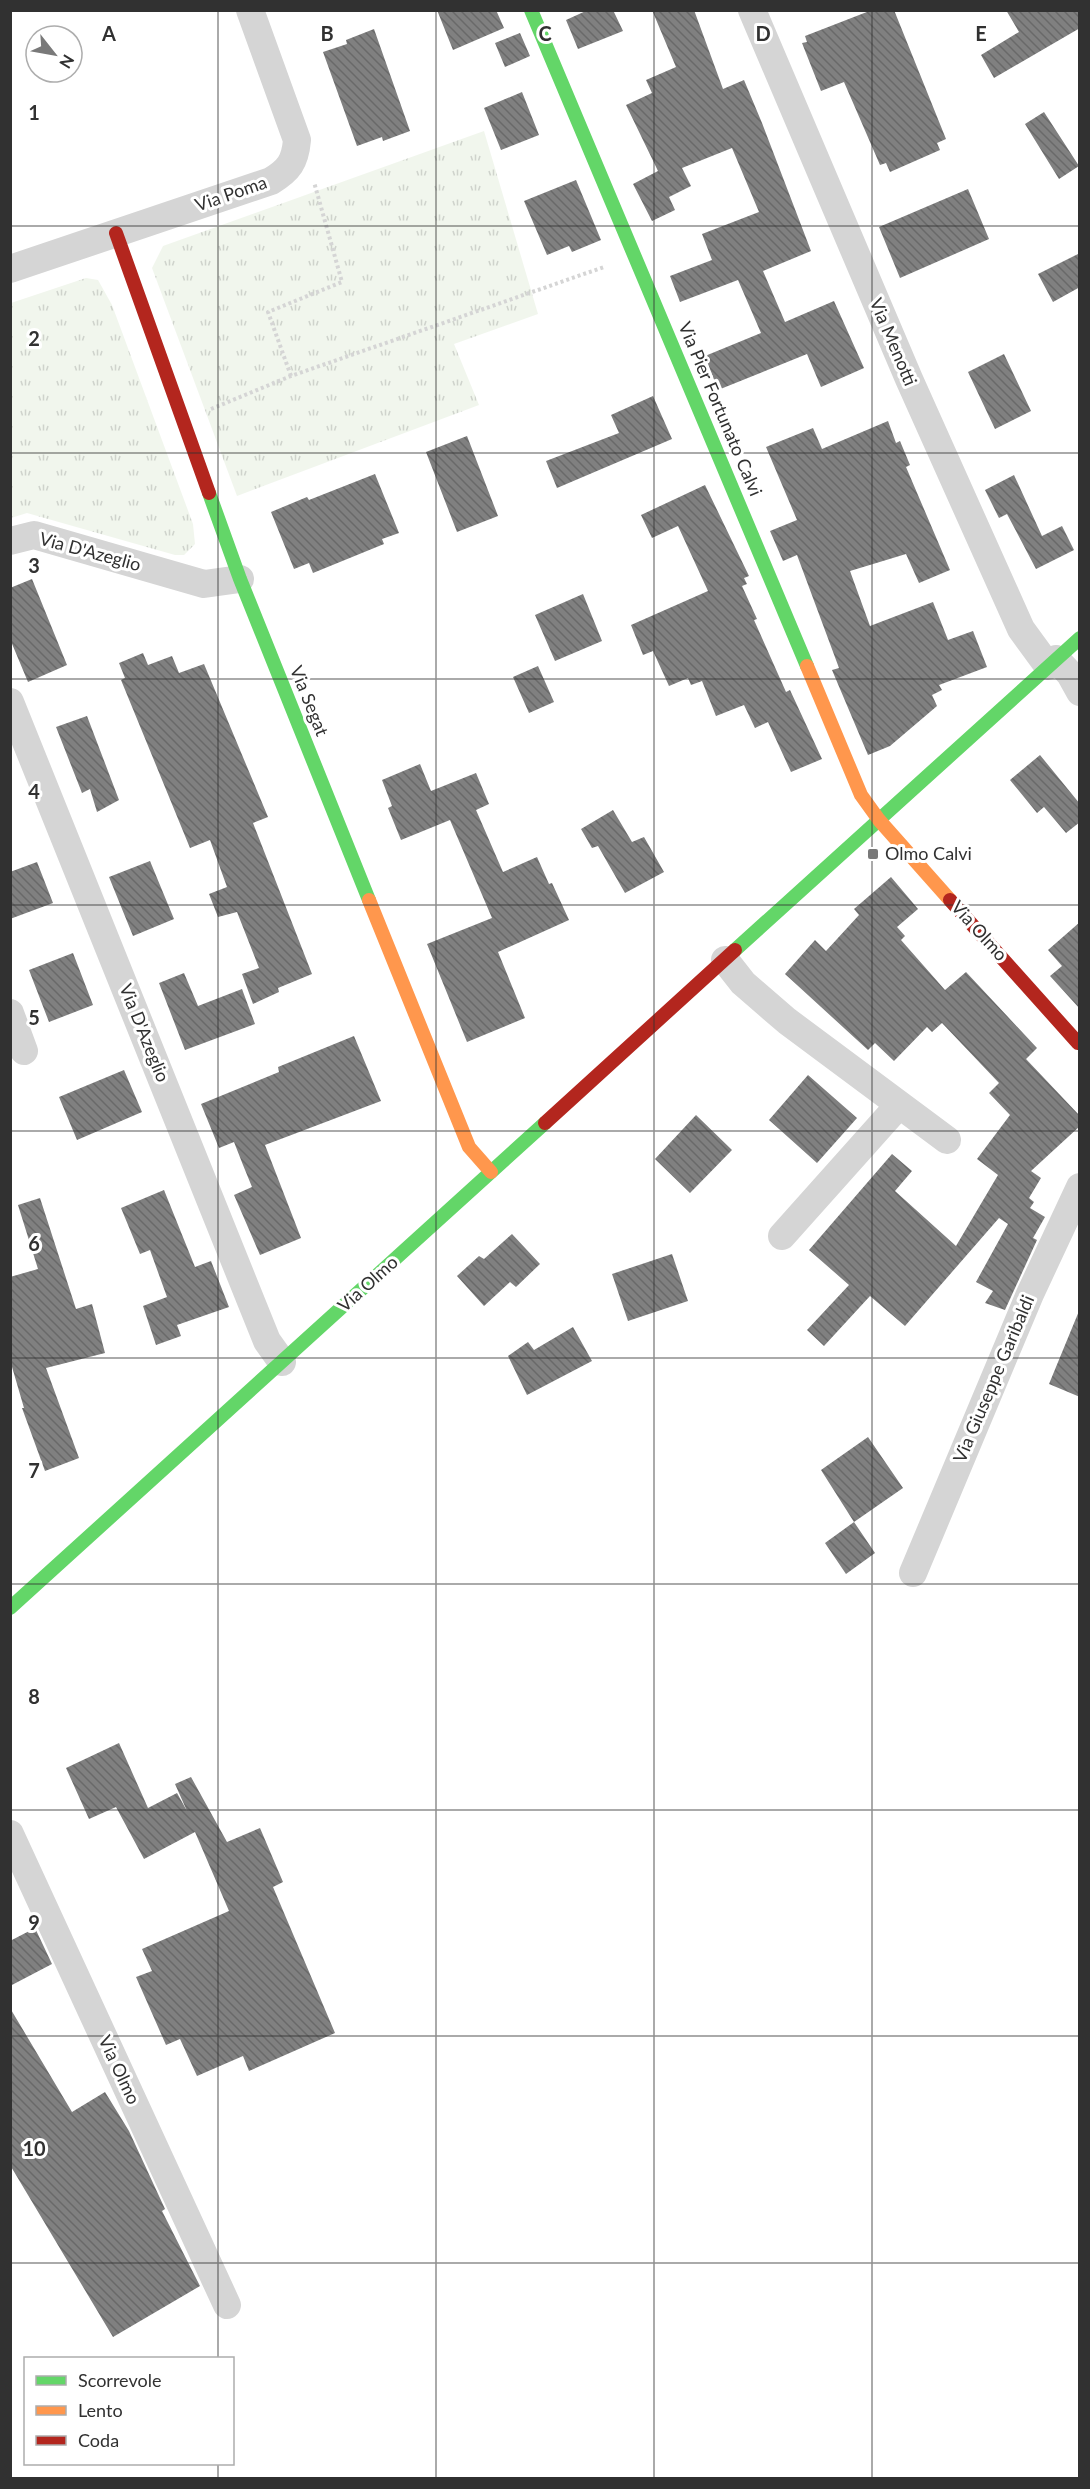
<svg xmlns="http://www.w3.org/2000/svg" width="1090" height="2489" font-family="Lato,sans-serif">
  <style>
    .grass { fill: url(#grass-tufts) }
    .building { fill: url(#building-back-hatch) }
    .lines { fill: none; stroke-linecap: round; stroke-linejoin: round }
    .path { stroke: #d5d5d5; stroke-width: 4; stroke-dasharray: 3 3; stroke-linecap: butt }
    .street { stroke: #d5d5d5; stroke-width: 28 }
    .fast { stroke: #63d668; stroke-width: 14 }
    .slow { stroke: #ff974d; stroke-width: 14 }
    .jam { stroke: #b3261e; stroke-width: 14 }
    .grid { fill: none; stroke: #313131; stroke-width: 1.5; stroke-opacity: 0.55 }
    .poi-dot { fill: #797979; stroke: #fff; stroke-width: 2 }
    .labels { text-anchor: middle; stroke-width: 6; stroke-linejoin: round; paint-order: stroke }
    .street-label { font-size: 18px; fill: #313131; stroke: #fff }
    .poi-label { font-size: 18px; fill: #313131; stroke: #fff; text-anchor: start }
    .grid-label { font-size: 20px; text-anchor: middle; font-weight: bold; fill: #313131; stroke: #fff; stroke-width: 6; stroke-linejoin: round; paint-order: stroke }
  </style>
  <defs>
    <pattern id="grass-tufts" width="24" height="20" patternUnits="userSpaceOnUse" patternTransform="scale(1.5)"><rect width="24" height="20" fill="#f1f6ed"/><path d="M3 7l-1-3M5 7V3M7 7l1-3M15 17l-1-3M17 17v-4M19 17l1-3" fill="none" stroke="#cfd3cc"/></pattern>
    <pattern id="building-back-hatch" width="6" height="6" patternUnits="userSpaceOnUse" patternTransform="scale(1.5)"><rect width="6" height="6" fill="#808080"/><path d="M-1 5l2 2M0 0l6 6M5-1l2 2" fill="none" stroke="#696969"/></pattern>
  </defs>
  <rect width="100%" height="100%" fill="#fff"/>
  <path class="grass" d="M484 131 538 314 454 344 479 405 237 496 152 268 163 246Z
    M86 278 98 280 112 305 193 524 195 544 184 555H175L27 513 11 518V303Z"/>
  <path class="building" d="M437 10H496L504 28 453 50Z
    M588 10H613L623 31 578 49 566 20Z
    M652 10H694L723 89 744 80 762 123 811 251 763 271 785 322 834 301 864 368 821 387 807 354 718 390 705 356 761 333 738 280 680 302 670 276 712 260 702 234 759 212 732 148 682 168 691 186 669 197 675 210 652 221 633 184 658 171 626 105 652 93 646 80 676 67Z
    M872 10H894L946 139 937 143 940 150 890 172 886 163 880 165 844 82 821 91 802 43 807 42 805 36Z
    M1006 10H1080V28L994 78 981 55 1019 32Z
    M374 29 410 131 383 141 382 137 357 146 323 52 347 44 346 40Z
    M520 33 530 56 505 67 495 43Z
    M522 92 539 135 501 150 484 108Z
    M1044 112 1079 166 1059 179 1025 124Z
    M576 180 601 240 572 252 569 246 547 255 524 201Z
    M968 189 989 239 900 278 879 227Z
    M1080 253V287L1053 302 1038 274Z
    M1004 354 1031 411 995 429 968 372Z
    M653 396 672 439 557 488 546 461 619 433 611 415Z
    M888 421 896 443 900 441 910 465 906 467 950 570 919 583 906 554 850 571 870 626 933 602 948 640 973 631 987 667 939 685 942 690 932 695 937 706 890 746 868 755 832 670 839 668 797 555 783 561 770 531 797 520 766 447 813 428 822 449Z
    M467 436 498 516 457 532 426 452Z
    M375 474 399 533 382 539 384 544 313 573 309 563 294 569 271 512 307 497 309 500Z
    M1014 475 1042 536 1062 526 1074 550 1036 569 1007 514 999 518 985 490Z
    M705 485 749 576 744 578 747 584 742 586 757 619 754 620 786 692 790 690 822 759 791 772 768 722 755 728 744 705 716 716 702 681 691 685 688 678 669 686 653 651 643 655 631 625 708 591 678 526 652 538 641 515Z
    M32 579 67 665 28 682 10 639V588Z
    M583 594 602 641 555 661 535 615Z
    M143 653 148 665 172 656 179 673 204 664 268 817 253 823 312 974 278 988 279 992 253 1004 242 974 259 968 237 912 218 917 209 894 227 887 210 840 190 848 121 680 125 678 119 663Z
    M538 666 554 702 529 713 513 677Z
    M87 716 119 800 97 812 90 789 82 793 56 727Z
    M1040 755 1080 804V822L1066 833 1044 807 1037 813 1010 780Z
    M420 764 431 791 476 773 489 804 476 810 503 872 537 857 549 884 552 883 569 920 498 952 525 1018 467 1042 427 944 492 918 450 820 401 840 388 808 392 806 382 780Z
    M613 810 632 842 644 837 664 872 625 893 598 846 592 848 581 829Z
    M150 861 174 919 133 936 109 877Z
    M37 862 53 903 10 919V872Z
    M891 877 918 909 897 927 905 936 901 940 945 990 966 972 1037 1048 1026 1059 1080 1116V1126L1031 1171 1041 1178 1029 1198 1034 1202 1030 1208 1045 1217 1033 1238 1037 1240 1005 1310 985 1303 993 1291 976 1282 1008 1224 999 1218 905 1326 870 1296 824 1346 807 1330 849 1285 809 1250 892 1154 912 1171 895 1191 956 1246 998 1175 977 1159 1010 1115 989 1093 999 1083 942 1023 932 1032 927 1027 894 1061 875 1043 868 1050 785 974 815 940 826 951 859 915 854 909Z
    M1080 922V1009L1050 976 1062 966 1048 950Z
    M73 953 93 1005 49 1022 29 970Z
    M184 973 198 1006 242 989 255 1024 185 1050 159 983Z
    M354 1036 381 1101 265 1145 301 1238 260 1255 234 1195 252 1187 243 1165 234 1142 219 1148 201 1104 279 1072 278 1067Z
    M124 1070 142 1112 77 1140 59 1097Z
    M808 1075 857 1118 817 1163 769 1120Z
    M696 1115 732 1150 690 1193 655 1159Z
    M164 1190 195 1267 211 1261 229 1307 177 1325 181 1336 156 1345 143 1306 167 1297 150 1250 140 1254 121 1208Z
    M40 1198 76 1309 92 1304 105 1353 46 1368 79 1458 45 1471 22 1408H24L10 1360V1277L38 1269 18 1205Z
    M512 1234 540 1264 516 1287 510 1282 484 1306 457 1276 479 1256 484 1259Z
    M672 1254 688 1301 628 1321 612 1274Z
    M1079 1311 1080 1312V1397L1049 1384Z
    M573 1327 592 1361 527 1395 508 1356 528 1342 534 1350Z
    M868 1437 903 1488 854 1522 821 1470Z
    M854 1522 875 1553 846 1574 825 1543Z
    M119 1743 148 1808 177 1793 187 1811 175 1784 191 1777 227 1842 260 1828 283 1882 273 1887 335 2033 249 2071 243 2056 197 2076 180 2039 166 2045 136 1977 152 1971 142 1949 229 1911 195 1832 144 1859 116 1807 89 1819 66 1768Z
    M35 1928 52 1964 10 1986V1941Z
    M10 2008 72 2112 105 2092 129 2131 165 2209 162 2211 200 2286 113 2337 10 2165Z"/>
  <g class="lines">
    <path class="path" d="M291 376 268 312 342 282 314 182
      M211 409 291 376 604 267"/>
    <path class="street" d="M752 10 909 379 1021 629 1048 666
      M10 269 271 181C289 170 295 162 297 140L250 10
      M10 541 34 535 204 584 240 579
      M1056 659 1070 674 1080 692
      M10 702 267 1341 282 1362
      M725 960 743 983 787 1021 947 1140
      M10 1013 24 1051
      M782 1236 899 1105
      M913 1573 1030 1294 1080 1187
      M10 1834 227 2305"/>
    <path class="fast" d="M531 10 807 666
      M209 493 240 579 369 900
      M735 950 1080 638
      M10 1608 545 1123"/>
    <path class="slow" d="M807 666 861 795 879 820 950 900
      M369 900 469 1147 491 1172"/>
    <path class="jam" d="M116 233 209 493
      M950 900 1078 1043
      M545 1123 735 950"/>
  </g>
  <path class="grid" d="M218 10V2358M436 10V2478M654 10V2478M872 10V2478M10 226H1080M10 453H1080M10 679H1080M10 905H1080M10 1131H1080M10 1358H1080M10 1584H1080M10 1810H1080M10 2036H1080M10 2263H1080M218 2464V2478"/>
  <rect class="poi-dot" x="867" y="848" width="12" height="12" rx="3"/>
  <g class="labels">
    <g class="street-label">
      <text transform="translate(231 194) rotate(-19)" y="6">Via Poma</text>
      <text transform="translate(893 342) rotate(67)" y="6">Via Menotti</text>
      <text transform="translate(720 409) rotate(67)" y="6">Via Pier Fortunato Calvi</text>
      <text transform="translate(90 552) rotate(15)" y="6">Via D'Azeglio</text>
      <text transform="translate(309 701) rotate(68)" y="6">Via Segat</text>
      <text transform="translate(979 931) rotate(48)" y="6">Via Olmo</text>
      <text transform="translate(144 1033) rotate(68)" y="6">Via D'Azeglio</text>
      <text transform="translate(368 1284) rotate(-42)" y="6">Via Olmo</text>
      <text transform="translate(994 1379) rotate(-67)" y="6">Via Giuseppe Garibaldi</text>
      <text transform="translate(119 2070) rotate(65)" y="6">Via Olmo</text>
    </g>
    <g class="poi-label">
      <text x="885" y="860">Olmo Calvi</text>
    </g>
  </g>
  <g class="grid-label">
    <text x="109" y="41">A</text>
    <text x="327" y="41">B</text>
    <text x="545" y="41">C</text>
    <text x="763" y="41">D</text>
    <text x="981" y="41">E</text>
    <text x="34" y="120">1</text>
    <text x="34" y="346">2</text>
    <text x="34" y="573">3</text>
    <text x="34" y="799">4</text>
    <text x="34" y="1025">5</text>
    <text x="34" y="1251">6</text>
    <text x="34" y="1478">7</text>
    <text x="34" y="1704">8</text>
    <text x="34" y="1930">9</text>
    <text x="34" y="2156">10</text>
  </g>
  <rect width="1090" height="2489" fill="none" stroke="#313131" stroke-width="24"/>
  <rect x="24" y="2357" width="210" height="108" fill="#ffffff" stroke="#adadad" stroke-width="1.5"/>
  <rect x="36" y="2376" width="30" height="9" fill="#63d668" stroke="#adadad" stroke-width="1.5"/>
  <text x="78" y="2387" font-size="18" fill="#313131">Scorrevole</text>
  <rect x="36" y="2406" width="30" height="9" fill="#ff974d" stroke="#adadad" stroke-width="1.5"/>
  <text x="78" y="2417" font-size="18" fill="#313131">Lento</text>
  <rect x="36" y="2436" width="30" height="9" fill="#b3261e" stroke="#adadad" stroke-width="1.5"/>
  <text x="78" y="2447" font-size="18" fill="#313131">Coda</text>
  <g transform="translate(54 54) rotate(121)"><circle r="28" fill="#ffffff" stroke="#adadad" stroke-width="1.5"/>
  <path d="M0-4.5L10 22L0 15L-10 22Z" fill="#797979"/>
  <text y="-9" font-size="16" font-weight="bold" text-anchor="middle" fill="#313131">N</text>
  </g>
</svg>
